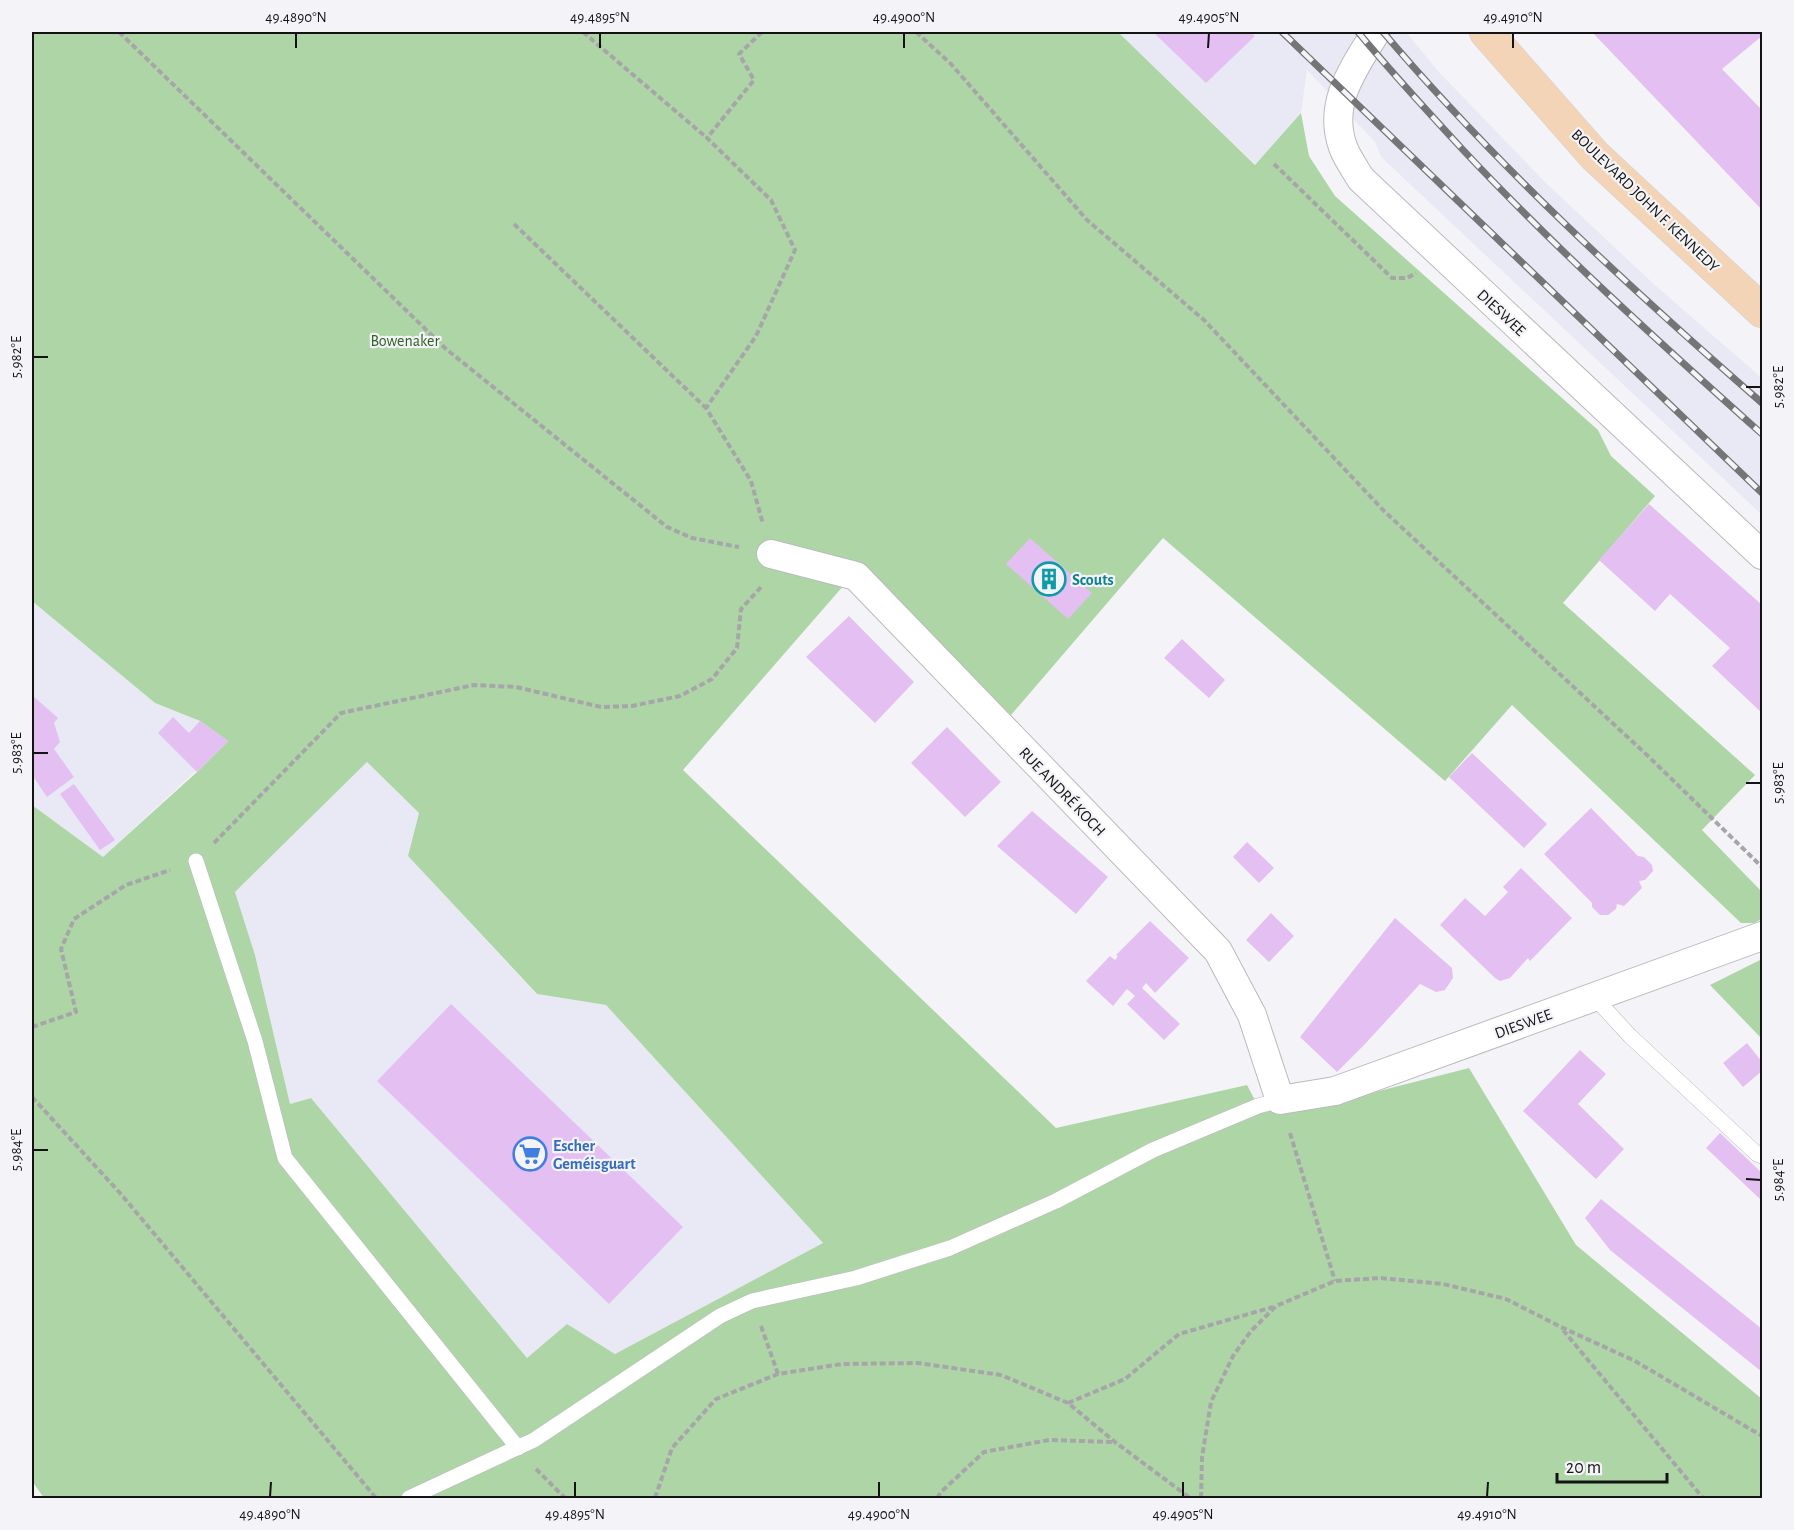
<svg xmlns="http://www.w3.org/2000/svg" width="1794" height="1530" font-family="'Alegreya Sans',sans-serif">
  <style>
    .built { fill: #e9e9f5 }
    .green { fill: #aed5a6; fill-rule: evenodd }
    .building { fill: #e4bff2 }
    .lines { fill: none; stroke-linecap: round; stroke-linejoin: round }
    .service-casing { stroke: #bababe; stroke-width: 16 }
    .minor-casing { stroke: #bababe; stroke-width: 30 }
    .primary-casing { stroke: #d0d0d0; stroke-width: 34 }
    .path { stroke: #a6a6a9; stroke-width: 4; stroke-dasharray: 6 3; stroke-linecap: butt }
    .service { stroke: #fff; stroke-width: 15 }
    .minor { stroke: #fff; stroke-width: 28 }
    .primary { stroke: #f4d4b6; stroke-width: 33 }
    .rail-casing { stroke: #757577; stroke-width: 7 }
    .rail { stroke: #f4f4f8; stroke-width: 4.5; stroke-dasharray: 14; stroke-linecap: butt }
    .ticks { fill: none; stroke: #131314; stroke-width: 2 }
    .labels { text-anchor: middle; stroke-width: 4.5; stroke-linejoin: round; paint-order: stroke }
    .street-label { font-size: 16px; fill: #131314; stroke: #f4f4f8 }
    .park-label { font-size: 16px; fill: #2d6223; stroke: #f4f4f8 }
    .culture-label { font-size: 16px; font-weight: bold; fill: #0d838f; stroke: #f4f4f8; text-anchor: start }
    .shop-label { font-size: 16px; font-weight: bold; fill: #366cbe; stroke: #f4f4f8; text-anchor: start }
    .neatline { fill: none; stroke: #131314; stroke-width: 2 }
    .ticks-label { font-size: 15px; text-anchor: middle; fill: #131314 }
  </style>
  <rect width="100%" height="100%" fill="#f4f4f8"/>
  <path class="built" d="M1118 32H1406L1438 71 1546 183 1656 286 1762 378V515L1381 157 1375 142 1307 70 1301 113 1256 165Z
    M32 601 155 703 200 721 228 741 103 857 32 805Z
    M367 762 419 813 408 856 536 994 606 1005 823 1243 615 1354 567 1324 527 1358 311 1098 290 1104 255 955 235 892Z"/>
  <path class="green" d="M32 32H1118L1255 165 1301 113 1309 156 1335 196 1598 430 1611 456 1655 496 1563 603 1755 775 1702 830 1762 892V919L1754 923H1741L1512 705 1445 781 1163 538 1011 715 858 569 683 770 1056 1128 1247 1085 1258 1106 1336 1102 1469 1068 1576 1245 1762 1399V1498H44L32 1481V805L103 857 197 772 228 741 200 721 155 703 32 601ZM367 762 419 813 408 856 537 994 606 1005 823 1243 615 1354 567 1324 527 1358 311 1098 290 1104 255 955 235 892Z
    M1762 959V1039L1710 985Z"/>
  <path class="building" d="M1153 32H1250L1255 36 1206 83Z
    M1592 32H1762V36L1722 69 1762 110V210Z
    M1649 504 1762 605V713L1712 666 1730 648 1670 594 1655 611 1599 560Z
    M1030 538 1092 593 1068 619 1006 564Z
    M849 616 914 682 875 723 806 657Z
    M1182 639 1225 680 1209 698 1164 658Z
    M32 695 58 718 54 723 60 742 54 749 74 777 47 797 32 775Z
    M173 717 189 733 200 721 228 741 197 772 158 733Z
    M947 727 1001 782 965 817 911 763Z
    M1472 753 1547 824 1524 848 1449 777Z
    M74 784 115 840 100 850 60 794Z
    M1591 808 1638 856 1644 857 1652 865 1653 871 1645 880 1639 881 1642 888 1624 906 1617 904 1616 909 1608 915H1600L1592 907V903L1544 854Z
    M1032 811 1108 877 1076 914 997 846Z
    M1247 842 1274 868 1259 883 1233 857Z
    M1521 868 1572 918 1530 961 1528 958 1510 978 1500 981 1495 978 1440 925 1465 898 1485 916 1508 892 1503 887Z
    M1271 913 1294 936 1269 962 1246 940Z
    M1395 918 1452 968 1453 978 1445 990 1436 992 1420 984 1365 1044 1337 1072 1300 1037Z
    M1150 921 1189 958 1155 993 1146 983 1142 988 1180 1024 1164 1040 1127 1004 1135 996 1127 989 1113 1006 1086 981 1110 956 1115 960 1118 956 1116 955Z
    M451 1004 683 1227 609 1304 377 1081Z
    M1747 1043 1762 1062V1071L1743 1087 1723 1063Z
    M1580 1050 1606 1074 1578 1104 1624 1149 1596 1179 1523 1111Z
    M1720 1133 1762 1173V1201L1706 1148Z
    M1601 1199 1762 1329V1372L1610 1250 1585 1218Z"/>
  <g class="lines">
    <g class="service-casing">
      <path id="service" d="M196 861 255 1041 285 1158 518 1448
        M1595 998 1630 1036 1757 1154 1762 1156
        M409 1498 534 1440 720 1316 752 1301 856 1278 950 1248 1056 1201 1153 1150 1258 1106 1280 1100"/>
    </g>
    <g class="minor-casing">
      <path id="minor" d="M1376 32C1354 68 1327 103 1343 147 1347 158 1355 169 1361 179L1762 555
        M771 554 856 576 1218 951 1252 1015 1280 1100 1335 1091 1762 936"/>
    </g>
    <g class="primary-casing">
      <path id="primary" d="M1486 32 1595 156 1762 311"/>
    </g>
    <path class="path" d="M119 32 446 349 667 527 692 538 739 547
      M583 32 707 138
      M762 32 739 54 754 80 707 138 771 200 795 250 756 336 706 408 751 481 763 524
      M916 32 951 64 1087 220 1204 320 1384 511 1648 756 1762 867
      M1274 164 1392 278H1407L1416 273
      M514 224 706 408
      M214 843 341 713 474 685 516 687 601 707 632 706 680 696 712 679 737 648 741 609 762 586
      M32 1027 76 1012 61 949 74 919 126 885 170 870
      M32 1097 120 1193 376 1498
      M1290 1133 1335 1281
      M761 1326 778 1374
      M1563 1330 1703 1498
      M1068 1403 1125 1379 1179 1334 1273 1307
      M536 1469 565 1498
      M655 1498 672 1448 716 1399 778 1374 842 1364 918 1363 1001 1375 1068 1403 1115 1442 1190 1498
      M937 1498 941 1492 984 1452 1049 1440 1114 1442
      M1201 1498 1202 1457 1211 1402 1233 1356 1251 1331 1276 1306 1335 1281 1380 1278 1443 1284 1506 1299 1561 1327 1635 1361 1762 1436"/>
    <use href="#service" class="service"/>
    <use href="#minor" class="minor"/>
    <use href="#primary" class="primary"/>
    <g class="rail-casing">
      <path id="rail" d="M1282 32 1762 493
        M1358 32C1392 73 1428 112 1464 151 1558 251 1660 343 1762 434
        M1383 32C1497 166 1629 287 1762 403"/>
    </g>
    <use href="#rail" class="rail"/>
  </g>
  <path class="ticks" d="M296 48V33M600 48V33M904 48V33M1208 48 1209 33M1513 48V33M33 357H48M1746 387H1761M33 753H48M1746 783H1761M33 1150H48M1746 1179 1761 1180M270 1497 271 1482M575 1497V1482M879 1497V1482M1183 1497V1482M1487 1497 1488 1482"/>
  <defs>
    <g id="building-ring" transform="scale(1.725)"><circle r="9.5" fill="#f4f4f8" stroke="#0f9aa8" stroke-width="1.5"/><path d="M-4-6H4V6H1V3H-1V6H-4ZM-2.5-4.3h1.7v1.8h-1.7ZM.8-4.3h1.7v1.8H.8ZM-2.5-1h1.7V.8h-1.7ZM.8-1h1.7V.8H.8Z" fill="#0f9aa8"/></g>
    <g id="supermarket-ring" transform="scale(1.725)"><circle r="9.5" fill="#f4f4f8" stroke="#3f7fe0" stroke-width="1.5"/><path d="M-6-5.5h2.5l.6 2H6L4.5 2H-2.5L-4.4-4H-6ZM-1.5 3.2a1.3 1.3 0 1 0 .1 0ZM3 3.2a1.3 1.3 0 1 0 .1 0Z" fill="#3f7fe0"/></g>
  </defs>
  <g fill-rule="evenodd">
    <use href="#building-ring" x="1049" y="579"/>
    <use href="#supermarket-ring" x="530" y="1154"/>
  </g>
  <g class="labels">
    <g class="street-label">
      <text transform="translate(1646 200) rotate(44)" y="6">BOULEVARD JOHN F. KENNEDY</text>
      <text transform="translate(1502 312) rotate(43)" y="6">DIESWEE</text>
      <text transform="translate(1063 791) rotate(46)" y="6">RUE ANDRÉ KOCH</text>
      <text transform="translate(1523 1023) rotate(-20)" y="6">DIESWEE</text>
    </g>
    <g class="park-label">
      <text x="405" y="346">Bowenaker</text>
    </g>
    <g class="culture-label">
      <text x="1072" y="585">Scouts</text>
    </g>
    <g class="shop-label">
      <text x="553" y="1151">Escher<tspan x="553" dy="18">Geméisguart</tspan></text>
    </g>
  </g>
  <rect width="1794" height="1530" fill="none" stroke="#f4f4f8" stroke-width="66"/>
  <path d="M1557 1473v9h110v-9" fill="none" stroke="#131314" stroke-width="3"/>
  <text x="1566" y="1473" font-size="18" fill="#131314" stroke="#f4f4f8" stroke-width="4.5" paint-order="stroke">20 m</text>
  <rect x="33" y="33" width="1728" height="1464" class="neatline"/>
  <g class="ticks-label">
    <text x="296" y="22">49.4890°N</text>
    <text x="600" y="22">49.4895°N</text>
    <text x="904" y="22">49.4900°N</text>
    <text x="1209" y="22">49.4905°N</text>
    <text x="1513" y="22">49.4910°N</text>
    <text transform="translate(16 357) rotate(-90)" y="5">5.982°E</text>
    <text transform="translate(1778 387) rotate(-90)" y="5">5.982°E</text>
    <text transform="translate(16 753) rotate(-90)" y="5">5.983°E</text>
    <text transform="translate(1778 783) rotate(-90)" y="5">5.983°E</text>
    <text transform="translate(16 1150) rotate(-90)" y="5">5.984°E</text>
    <text transform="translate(1778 1180) rotate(-90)" y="5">5.984°E</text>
    <text x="270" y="1519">49.4890°N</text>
    <text x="575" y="1519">49.4895°N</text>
    <text x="879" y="1519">49.4900°N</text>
    <text x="1183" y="1519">49.4905°N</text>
    <text x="1487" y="1519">49.4910°N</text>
  </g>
</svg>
